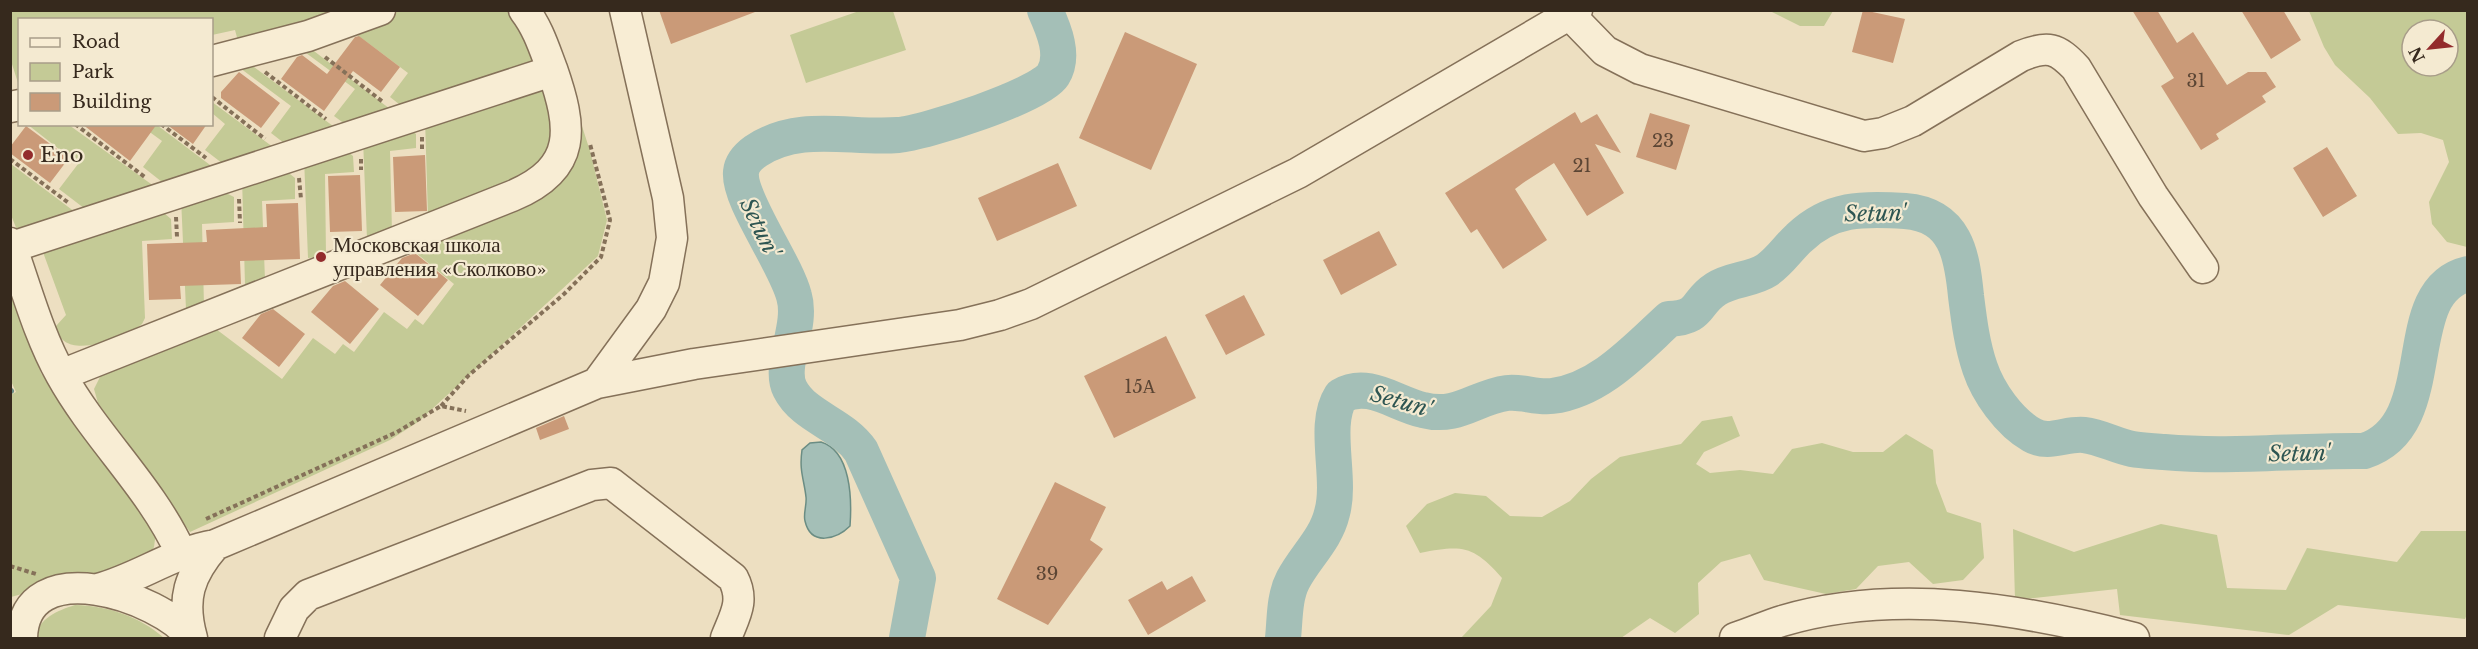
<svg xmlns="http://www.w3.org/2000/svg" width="2478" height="649" font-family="'Libre Baskerville',serif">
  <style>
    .green { fill: #c4ca96; fill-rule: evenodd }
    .water { fill: #a4bfb7; stroke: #6b8d84; stroke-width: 1.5 }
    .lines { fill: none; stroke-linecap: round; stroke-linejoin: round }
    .stream { stroke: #6b8d84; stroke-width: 6 }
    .river { stroke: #a4bfb7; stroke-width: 36 }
    .building { fill: #ca9a78 }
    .minor-casing { stroke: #857159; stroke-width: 33 }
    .path { stroke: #857159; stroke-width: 4; stroke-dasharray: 4.5 3; stroke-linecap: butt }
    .minor { stroke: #f8edd4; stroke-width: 30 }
    .poi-dot { fill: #932b2c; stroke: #f4ead1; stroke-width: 2 }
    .labels { text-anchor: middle; stroke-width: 4.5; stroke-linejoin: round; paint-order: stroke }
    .number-label { font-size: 18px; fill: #5b4534 }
    .poi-label { font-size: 21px; fill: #36291d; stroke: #f4ead1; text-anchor: start }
    .water-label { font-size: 22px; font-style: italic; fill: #2d5552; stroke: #f4ead1 }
  </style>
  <rect width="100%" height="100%" fill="#eddfc1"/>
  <path class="green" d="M862 10 893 11 906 50 806 83 790 35Z
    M10 11H357L238 41 235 30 212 35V20H20L19 86 11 61Z
    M400 11H515L545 68 409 112 390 97 408 73 356 34 357 26Z
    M1770 11H1833L1824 26H1800Z
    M2309 11H2467V247L2447 242 2432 224 2429 202 2449 162 2443 140 2421 133 2398 134 2370 98 2335 65 2324 47ZM2412 30H2448V66H2412Z
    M306 45 394 112 353 130 334 116 355 89 302 50Z
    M246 61 337 129 293 150 271 133 291 106 240 68Z
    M564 70 590 151 607 220 598 256 418 422 390 440 190 532 98 403 94 389 102 373 216 329 282 379 313 338 335 354 343 344 354 352 384 312 407 329 415 319 423 325 454 284 410 248 547 183Z
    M549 79 558 105 544 169 428 217 425 119Z
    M212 102 277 150 231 170 205 150 225 124 212 113Z
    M27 124 69 125 158 189 93 215 59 189 78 164Z
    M140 125H157L218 171 171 189 143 167 162 141Z
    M405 125 416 134V148L390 151 392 232 367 239 363 139Z
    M341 146 353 156 354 172 325 174 326 256 308 258 304 158Z
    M11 164 79 215 17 230 11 215Z
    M280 166 295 178V199L262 201 265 280 257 284H245L242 178Z
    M214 187 234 197V222L202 224 204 306 186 309 181 198Z
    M156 206 171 219 172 239 142 241 145 318 142 324C124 338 61 364 56 326L66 315 40 244Z
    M10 288 41 373 156 532 154 547 147 560 11 597 10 395 16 392 11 381Z
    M1732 416 1740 436 1704 452 1696 464 1710 473 1740 470 1773 474 1792 449 1822 443 1853 452H1883L1906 434 1933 450 1936 483 1947 512 1981 523 1984 558 1963 580 1933 584 1909 562 1878 566 1856 589 1826 594 1764 580 1750 554 1721 562 1698 583 1699 614 1675 633 1650 618 1621 638H1461L1491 606 1502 578C1473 545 1462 545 1420 553L1406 526 1427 504 1455 493 1486 496 1510 516 1542 517 1570 501 1591 479 1620 457 1681 444 1702 421Z
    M2161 524 2217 535 2227 588 2286 590 2307 548 2397 562 2421 531H2467V614L2465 619 2338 605 2289 635 2120 615 2117 589 2015 600 2013 529 2074 552Z
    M75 605C108 606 139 616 164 638H34C40 618 56 611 75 605Z"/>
  <path class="water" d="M821 442C851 451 852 499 850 526 837 539 811 547 805 521 803 514 807 505 806 497 804 479 799 471 802 450L810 443Z"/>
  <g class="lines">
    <path class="stream" d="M10 390 11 391"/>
    <path class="river" d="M907 638 918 578 861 451C843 424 804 417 790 389 778 366 803 326 794 296 785 262 738 199 741 172 742 162 749 156 756 151 800 122 850 139 898 135 924 133 1040 96 1053 75 1065 56 1054 30 1045 10
      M1283 638C1285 620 1284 597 1293 580 1305 557 1326 539 1332 513 1342 478 1322 425 1341 396 1368 380 1396 404 1423 410 1458 419 1476 397 1507 393 1522 391 1536 398 1552 396 1600 390 1636 349 1669 319 1703 317 1694 303 1716 289 1731 279 1752 280 1767 270 1780 261 1788 248 1799 238 1830 208 1863 208 1905 211 1956 215 1962 255 1966 296 1969 320 1972 345 1980 368 1988 392 2009 422 2032 435 2049 445 2066 433 2084 435 2101 437 2116 446 2132 449 2143 451 2154 451 2164 452 2231 458 2297 450 2364 451 2445 425 2395 291 2468 274"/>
  </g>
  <path class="building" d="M659 10H755V12L671 44Z
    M1863 10 1905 19 1893 63 1852 52Z
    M2132 10H2157L2177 43 2193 32 2227 85 2248 72H2266L2276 87 2262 96 2266 102 2216 134 2219 139 2201 150 2161 86 2174 78Z
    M2241 10H2283L2301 40 2271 59Z
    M1125 32 1197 64 1151 170 1079 138Z
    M359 36 400 67 381 92 353 71 324 111 281 79 297 57 302 55 327 74 355 37Z
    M239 72 280 103 261 128 221 98V92Z
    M1575 112 1581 123 1597 114 1621 153 1595 144 1624 193 1587 216 1554 163 1523 183 1515 189 1547 240 1503 269 1477 229 1471 233 1445 193Z
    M1650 113 1690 125 1676 170 1636 157Z
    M82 124H157L130 161Z
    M166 124H207L193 144Z
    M26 126 69 158 50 183 10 153V147Z
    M2327 147 2357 196 2323 217 2293 168Z
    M425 155 427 211 395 212 393 157Z
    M1058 163 1077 206 997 241 978 198Z
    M360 175 362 231 330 232 328 176Z
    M298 203 300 259 240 261 241 284 180 286 181 299 149 300 147 244 207 242 206 230 267 227 266 204Z
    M1379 231 1397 265 1341 295 1323 260Z
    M415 253 448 280 418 316 380 285 402 258Z
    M345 281 379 309 350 344 311 312 333 286Z
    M1244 295 1265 335 1226 355 1205 315Z
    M273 309 305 334 279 367 242 338 261 314Z
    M1166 336 1196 398 1114 438 1084 376Z
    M564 416 569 429 540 440 536 428Z
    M1055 482 1106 507 1090 540 1103 549 1048 625 997 599Z
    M1192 576 1206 601 1148 635 1128 600 1162 581 1167 590Z"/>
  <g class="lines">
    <g class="minor-casing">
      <path id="minor" d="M1570 15 1605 51 1640 69 1864 136 1883 133 1913 121 2021 56C2048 45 2057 48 2076 68L2153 196 2203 268
        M212 61 308 36 380 10
        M10 107 20 105
        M10 243C26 287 38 334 61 375 96 438 151 487 181 553
        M12 247 552 71
        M61 375 512 196C579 168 572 127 552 69 544 48 538 28 524 10
        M597 383 651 309 664 283 672 238 668 198 625 10
        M98 589C139 578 173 552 215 545L597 383 694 364 960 325 1000 315 1031 304 1298 173 1577 10
        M22 638C24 552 159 595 192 638
        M192 638C181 599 189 575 215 545
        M280 638 294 609 308 595 592 485 611 483 733 578C745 601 735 615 726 638
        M1735 638C1751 633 1766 626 1782 621 1896 587 2022 609 2134 638"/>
    </g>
    <path class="path" d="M325 57 383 102
      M265 72 326 119
      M212 97 265 139
      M75 124 146 178
      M161 124 206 158
      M422 137V151
      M10 159 70 204
      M361 159V170
      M299 178 301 199
      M239 199 240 223
      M176 217 177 237
      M441 406 469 375 564 294 601 257 610 220 590 144
      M206 519 397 432 441 406 466 411
      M10 566 36 574"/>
    <use href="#minor" class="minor"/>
  </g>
  <g class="poi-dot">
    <circle cx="28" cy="155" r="6"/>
    <circle cx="321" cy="257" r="6"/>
  </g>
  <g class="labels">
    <g class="number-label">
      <text x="2196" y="87">31</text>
      <text x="1663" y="147">23</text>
      <text x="1582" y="172">21</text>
      <text x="1140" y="393">15А</text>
      <text x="1047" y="580">39</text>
    </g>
    <g class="poi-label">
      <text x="40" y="162">Eno</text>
      <text x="333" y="252">Московская школа<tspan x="333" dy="24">управления «Сколково»</tspan></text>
    </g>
    <g class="water-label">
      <text transform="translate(1875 213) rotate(-1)" y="8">Setun'</text>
      <text transform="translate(760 227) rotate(64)" y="8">Setun'</text>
      <text transform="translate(1401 401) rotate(16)" y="8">Setun'</text>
      <text transform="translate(2299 453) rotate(-1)" y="8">Setun'</text>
    </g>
  </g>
  <rect width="2478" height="649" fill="none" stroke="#36291d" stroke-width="24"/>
  <rect x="18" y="18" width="195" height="108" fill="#f4ead1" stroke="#a89d89" stroke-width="1.5"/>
  <rect x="30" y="38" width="30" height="9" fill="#f8edd4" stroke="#a89d89" stroke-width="1.5"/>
  <text x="72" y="48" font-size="18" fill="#36291d">Road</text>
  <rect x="30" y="63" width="30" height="18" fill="#c4ca96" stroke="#a89d89" stroke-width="1.5"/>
  <text x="72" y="78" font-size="18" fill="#36291d">Park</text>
  <rect x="30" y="93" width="30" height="18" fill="#ca9a78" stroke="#a89d89" stroke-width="1.5"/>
  <text x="72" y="108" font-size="18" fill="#36291d">Building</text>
  <g transform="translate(2430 48) rotate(243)"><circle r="28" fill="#f4ead1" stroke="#a89d89" stroke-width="1.5"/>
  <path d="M0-4.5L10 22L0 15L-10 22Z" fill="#932b2c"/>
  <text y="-9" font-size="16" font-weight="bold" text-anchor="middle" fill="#36291d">N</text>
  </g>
</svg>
